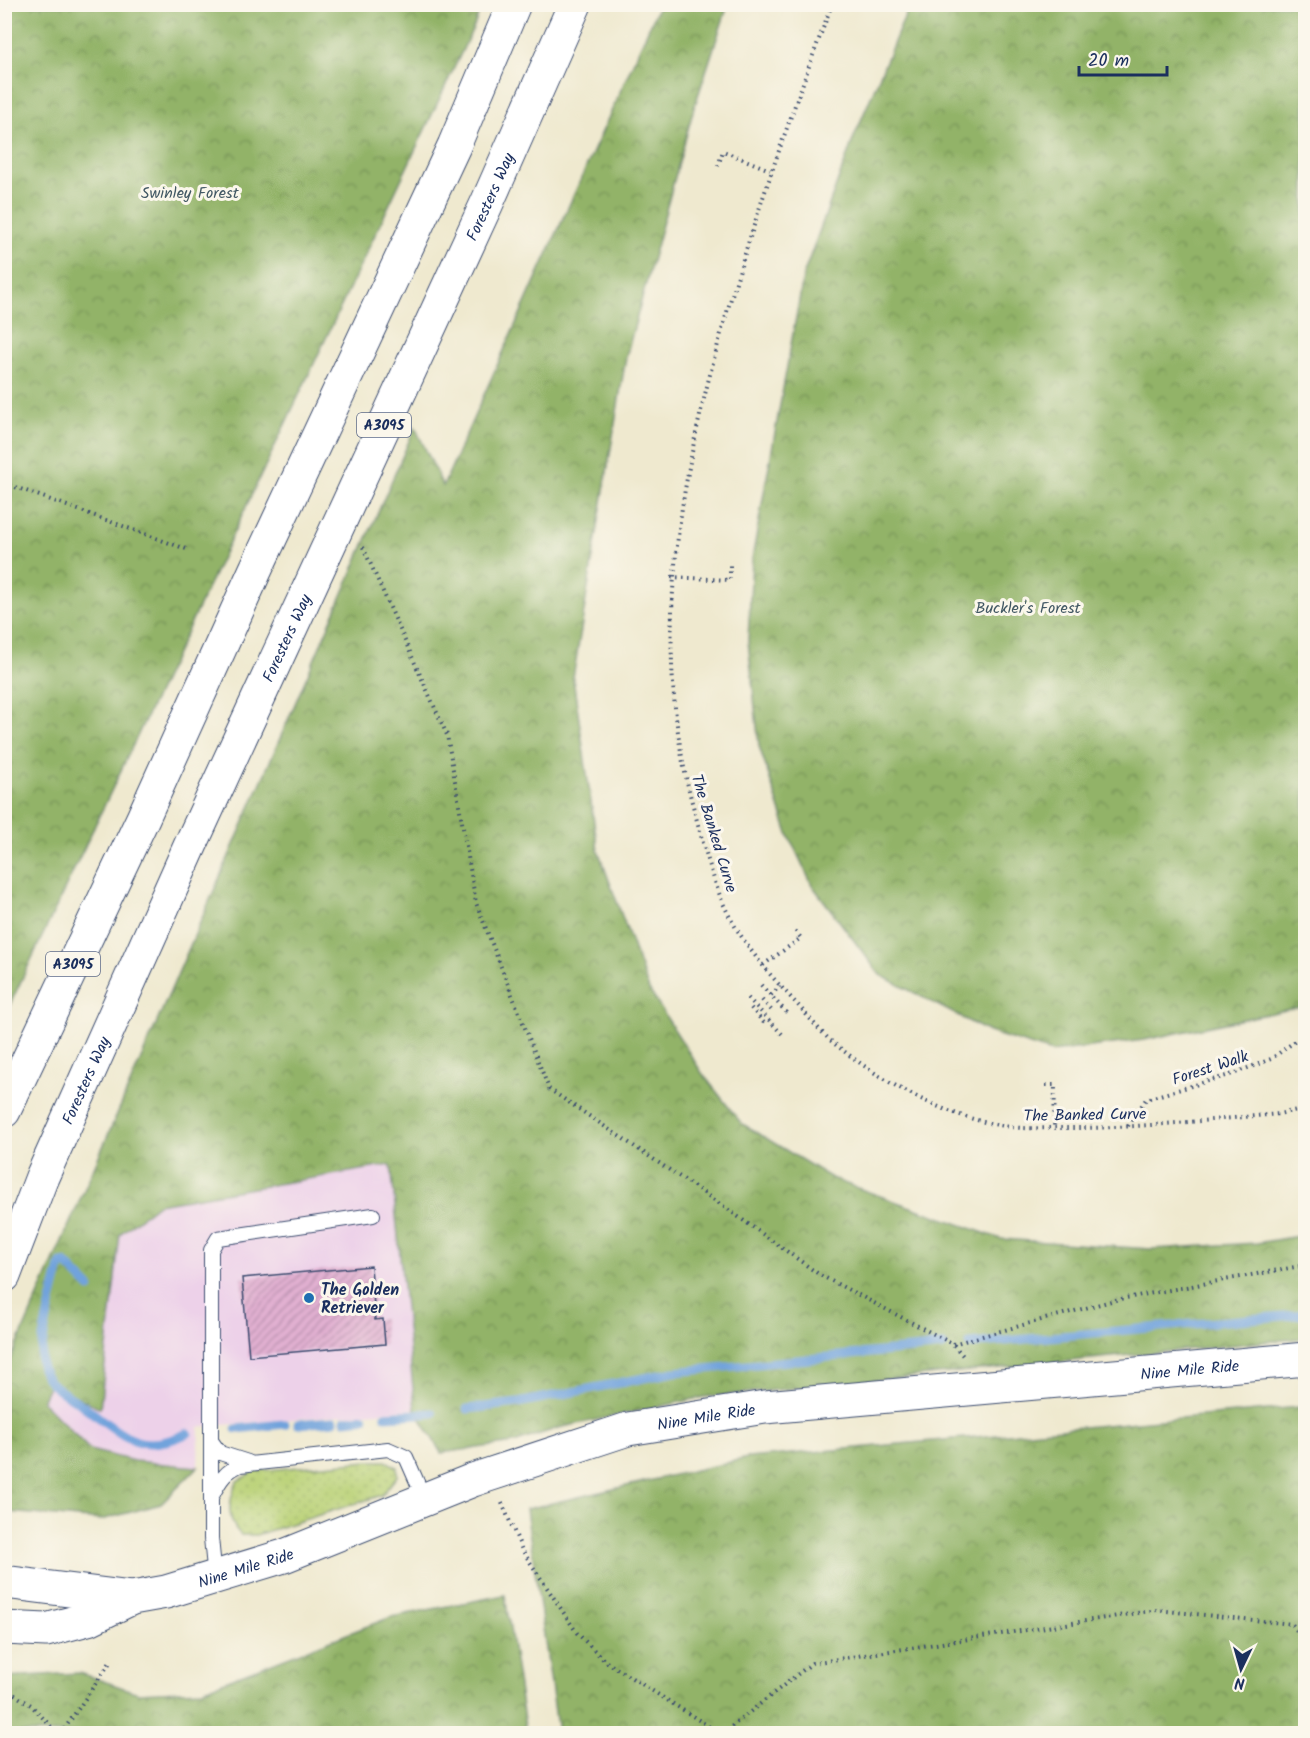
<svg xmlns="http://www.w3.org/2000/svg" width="1310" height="1738" font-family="Kalam,sans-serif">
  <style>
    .built { fill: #edd1e9 }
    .grass { fill: url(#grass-dots); stroke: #6a806a; stroke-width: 1.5 }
    .forest { fill: url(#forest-crowns); stroke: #567162; stroke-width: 1.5 }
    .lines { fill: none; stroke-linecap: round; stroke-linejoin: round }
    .stream { stroke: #71a3dc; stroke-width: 9 }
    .building { fill: url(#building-hatch) }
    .service-casing { stroke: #3b4b6f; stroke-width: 16 }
    .secondary-casing { stroke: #3b4b6f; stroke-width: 35 }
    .primary-casing { stroke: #3b4b6f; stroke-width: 35 }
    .path { stroke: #3b4b6f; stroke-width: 4; stroke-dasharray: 1.5 4.5; stroke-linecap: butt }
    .service { stroke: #fff; stroke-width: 14 }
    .secondary { stroke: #fff; stroke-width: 33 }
    .primary { stroke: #fff; stroke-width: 33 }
    .poi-dot { fill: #1f6fb2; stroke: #fbf7ec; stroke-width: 2 }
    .labels { text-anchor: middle; stroke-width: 6; stroke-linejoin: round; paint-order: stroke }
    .shield { fill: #fbf7ec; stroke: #5e6b89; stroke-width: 1.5 }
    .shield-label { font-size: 15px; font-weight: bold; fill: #1b2f5e }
    .park-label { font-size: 16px; fill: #425864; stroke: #fbf7ec }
    .street-label { font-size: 16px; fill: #1b2f5e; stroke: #fbf7ec }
    .poi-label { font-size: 16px; font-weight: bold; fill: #1b2f5e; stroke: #fbf7ec; text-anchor: start }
  </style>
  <defs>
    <pattern id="grass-dots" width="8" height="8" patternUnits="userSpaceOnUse" patternTransform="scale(1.5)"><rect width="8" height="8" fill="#b9d176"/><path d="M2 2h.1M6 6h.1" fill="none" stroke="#9eb468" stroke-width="1.8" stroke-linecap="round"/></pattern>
    <pattern id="forest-crowns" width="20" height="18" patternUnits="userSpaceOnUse" patternTransform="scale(1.5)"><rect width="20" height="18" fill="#92b367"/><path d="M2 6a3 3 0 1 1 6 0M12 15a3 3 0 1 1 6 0" fill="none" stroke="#769258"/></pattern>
    <pattern id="building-hatch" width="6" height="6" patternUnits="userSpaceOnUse" patternTransform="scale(1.5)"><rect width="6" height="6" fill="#e2b0d1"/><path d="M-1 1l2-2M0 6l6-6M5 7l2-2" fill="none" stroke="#b690ad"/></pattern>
  </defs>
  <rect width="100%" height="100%" fill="#fbf7ec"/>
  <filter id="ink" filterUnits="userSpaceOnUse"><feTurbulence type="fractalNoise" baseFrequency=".0167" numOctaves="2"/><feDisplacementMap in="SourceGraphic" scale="12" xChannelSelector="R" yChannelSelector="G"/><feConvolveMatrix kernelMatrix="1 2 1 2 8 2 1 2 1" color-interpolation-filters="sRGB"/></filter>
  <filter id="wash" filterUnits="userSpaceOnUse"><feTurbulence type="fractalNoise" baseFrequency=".008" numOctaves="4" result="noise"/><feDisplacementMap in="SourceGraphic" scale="24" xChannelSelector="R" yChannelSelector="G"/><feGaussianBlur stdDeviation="1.35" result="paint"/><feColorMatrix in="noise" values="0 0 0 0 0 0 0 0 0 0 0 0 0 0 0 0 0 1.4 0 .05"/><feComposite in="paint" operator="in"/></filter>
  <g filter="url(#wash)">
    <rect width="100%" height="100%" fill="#efe9cf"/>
    <path class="built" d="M391 1165 415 1409 199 1427 198 1467 134 1461 90 1450 42 1401 50 1384 100 1407 120 1234 158 1204Z"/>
    <path class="grass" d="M369 1461H386L397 1467V1476L382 1495 256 1535H241C225 1519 229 1501 237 1481L255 1471Z"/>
    <path class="forest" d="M910 4 1305 5V1006L1144 1040 1052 1052 989 1032 880 975 812 885 788 834 759 746 748 641 752 559 804 273 854 137Z
      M4 5H482L474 26 5 1015Z
      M659 5H728L693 111 626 357 573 678 598 850 649 990 702 1073 741 1123 835 1180 1001 1239 1151 1249 1257 1243 1305 1235V1338L704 1397 558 1428 514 1443 441 1453 415 1409 391 1165 158 1204 120 1234 100 1408 50 1384 42 1401 90 1450 134 1461 198 1467 161 1504 101 1520 9 1512 4 1505V1376L13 1354 415 427 443 486Z
      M1299 1407 1306 1417 1305 1733H558L526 1509 748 1458Z
      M505 1595 526 1733H5V1677L80 1673 138 1693 202 1690 391 1617Z"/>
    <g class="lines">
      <path class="stream" d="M90 1288 65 1263H61C56 1284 36 1351 42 1368 49 1388 66 1393 82 1405 121 1432 136 1458 188 1433
        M970 1344 1306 1314
        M467 1409 518 1403 674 1372 943 1346
        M385 1416 433 1413
        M345 1420 364 1418
        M298 1424 334 1421
        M236 1429 285 1424"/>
    </g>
    <g id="blocks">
      <path class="building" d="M371 1266 375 1320 383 1319 385 1344 249 1356 242 1278Z"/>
    </g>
  </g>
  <g filter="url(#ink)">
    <use href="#blocks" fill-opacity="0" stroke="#3b4b6f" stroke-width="1.5"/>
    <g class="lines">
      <g class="service-casing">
        <path id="service" d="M212 1442 220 1453 248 1462
          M213 1494C220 1480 226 1471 240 1465L388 1449 406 1457 424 1498
          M215 1578 211 1538V1250L218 1238 373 1215"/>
      </g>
      <g class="secondary-casing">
        <g id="secondary">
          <path d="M4 1582 132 1598"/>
          <path id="s1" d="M4 1628 46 1630 91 1618 132 1598 166 1592 284 1556 473 1480 628 1429 765 1407 1306 1359"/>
        </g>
      </g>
      <g class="primary-casing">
        <g id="primary">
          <path d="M4 1111 143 818 255 571 454 146 514 4"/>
          <path id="s2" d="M4 1276 42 1177 191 844 487 203 575 4"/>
        </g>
      </g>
      <path class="path" d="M832 4C794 106 758 207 727 312 679 480 647 646 696 817 703 843 710 869 719 893 734 934 766 971 796 1003 810 1018 823 1036 840 1048 888 1086 950 1119 1011 1127 1026 1129 1043 1128 1058 1128 1132 1129 1206 1120 1279 1114L1306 1108
        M718 166 723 151 770 170
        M4 483 186 549
        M363 547 447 735 476 903 549 1089 726 1208 820 1275 953 1344 964 1357
        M671 577 730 580V562
        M763 965 801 938 794 929
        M761 985 788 1014
        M771 995 780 986
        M748 998 782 1034
        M762 1000 774 1013
        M751 1008 764 1023
        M1046 1085H1055L1054 1128
        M1128 1126 1146 1099 1233 1074 1271 1059 1306 1033
        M953 1344 1115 1300 1306 1265
        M502 1503 522 1550 577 1633 605 1661 721 1734
        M4 1688 31 1705 58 1734
        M61 1734 111 1661
        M722 1734 812 1663 1157 1610 1292 1624 1306 1643"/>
      <use href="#service" class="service"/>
      <use href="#secondary" class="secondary"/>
      <use href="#primary" class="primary"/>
    </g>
  </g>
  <circle class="poi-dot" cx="309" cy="1298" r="6"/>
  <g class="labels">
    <g class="shield">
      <rect x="357" y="413" width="54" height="24" rx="4.5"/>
      <rect x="46" y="952" width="54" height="24" rx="4.5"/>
    </g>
    <g class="shield-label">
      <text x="384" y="430">A3095</text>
      <text x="73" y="969">A3095</text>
    </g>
    <g class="park-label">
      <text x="190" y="198">Swinley Forest</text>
      <text x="1028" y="613">Buckler's Forest</text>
    </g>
    <g class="street-label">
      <text dy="6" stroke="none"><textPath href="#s2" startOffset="1184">Foresters Way</textPath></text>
      <text dy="6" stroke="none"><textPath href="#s2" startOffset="698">Foresters Way</textPath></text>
      <text transform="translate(715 833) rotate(73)" y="6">The Banked Curve</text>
      <text transform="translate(1210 1067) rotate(-18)" y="6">Forest Walk</text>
      <text dy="6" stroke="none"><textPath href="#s2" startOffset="212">Foresters Way</textPath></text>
      <text transform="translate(1085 1114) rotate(-1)" y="6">The Banked Curve</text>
      <text dy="6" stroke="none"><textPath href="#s1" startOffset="1224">Nine Mile Ride</textPath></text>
      <text dy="6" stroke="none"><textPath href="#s1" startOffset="738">Nine Mile Ride</textPath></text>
      <text dy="6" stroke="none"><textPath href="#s1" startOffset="252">Nine Mile Ride</textPath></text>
    </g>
    <g class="poi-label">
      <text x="321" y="1295">The Golden<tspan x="321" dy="18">Retriever</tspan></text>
    </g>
  </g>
  <rect width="1310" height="1738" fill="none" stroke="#fbf7ec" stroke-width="24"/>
  <g transform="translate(1241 1669) rotate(185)" stroke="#fbf7ec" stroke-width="4.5" paint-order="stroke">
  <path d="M0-4.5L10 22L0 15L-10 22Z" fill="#1b2f5e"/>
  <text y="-9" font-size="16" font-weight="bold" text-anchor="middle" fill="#1b2f5e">N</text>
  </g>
  <path d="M1079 66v9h88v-9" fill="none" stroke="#1b2f5e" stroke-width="3"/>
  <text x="1088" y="66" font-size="18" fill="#1b2f5e" stroke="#fbf7ec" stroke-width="4.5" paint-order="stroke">20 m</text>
</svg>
